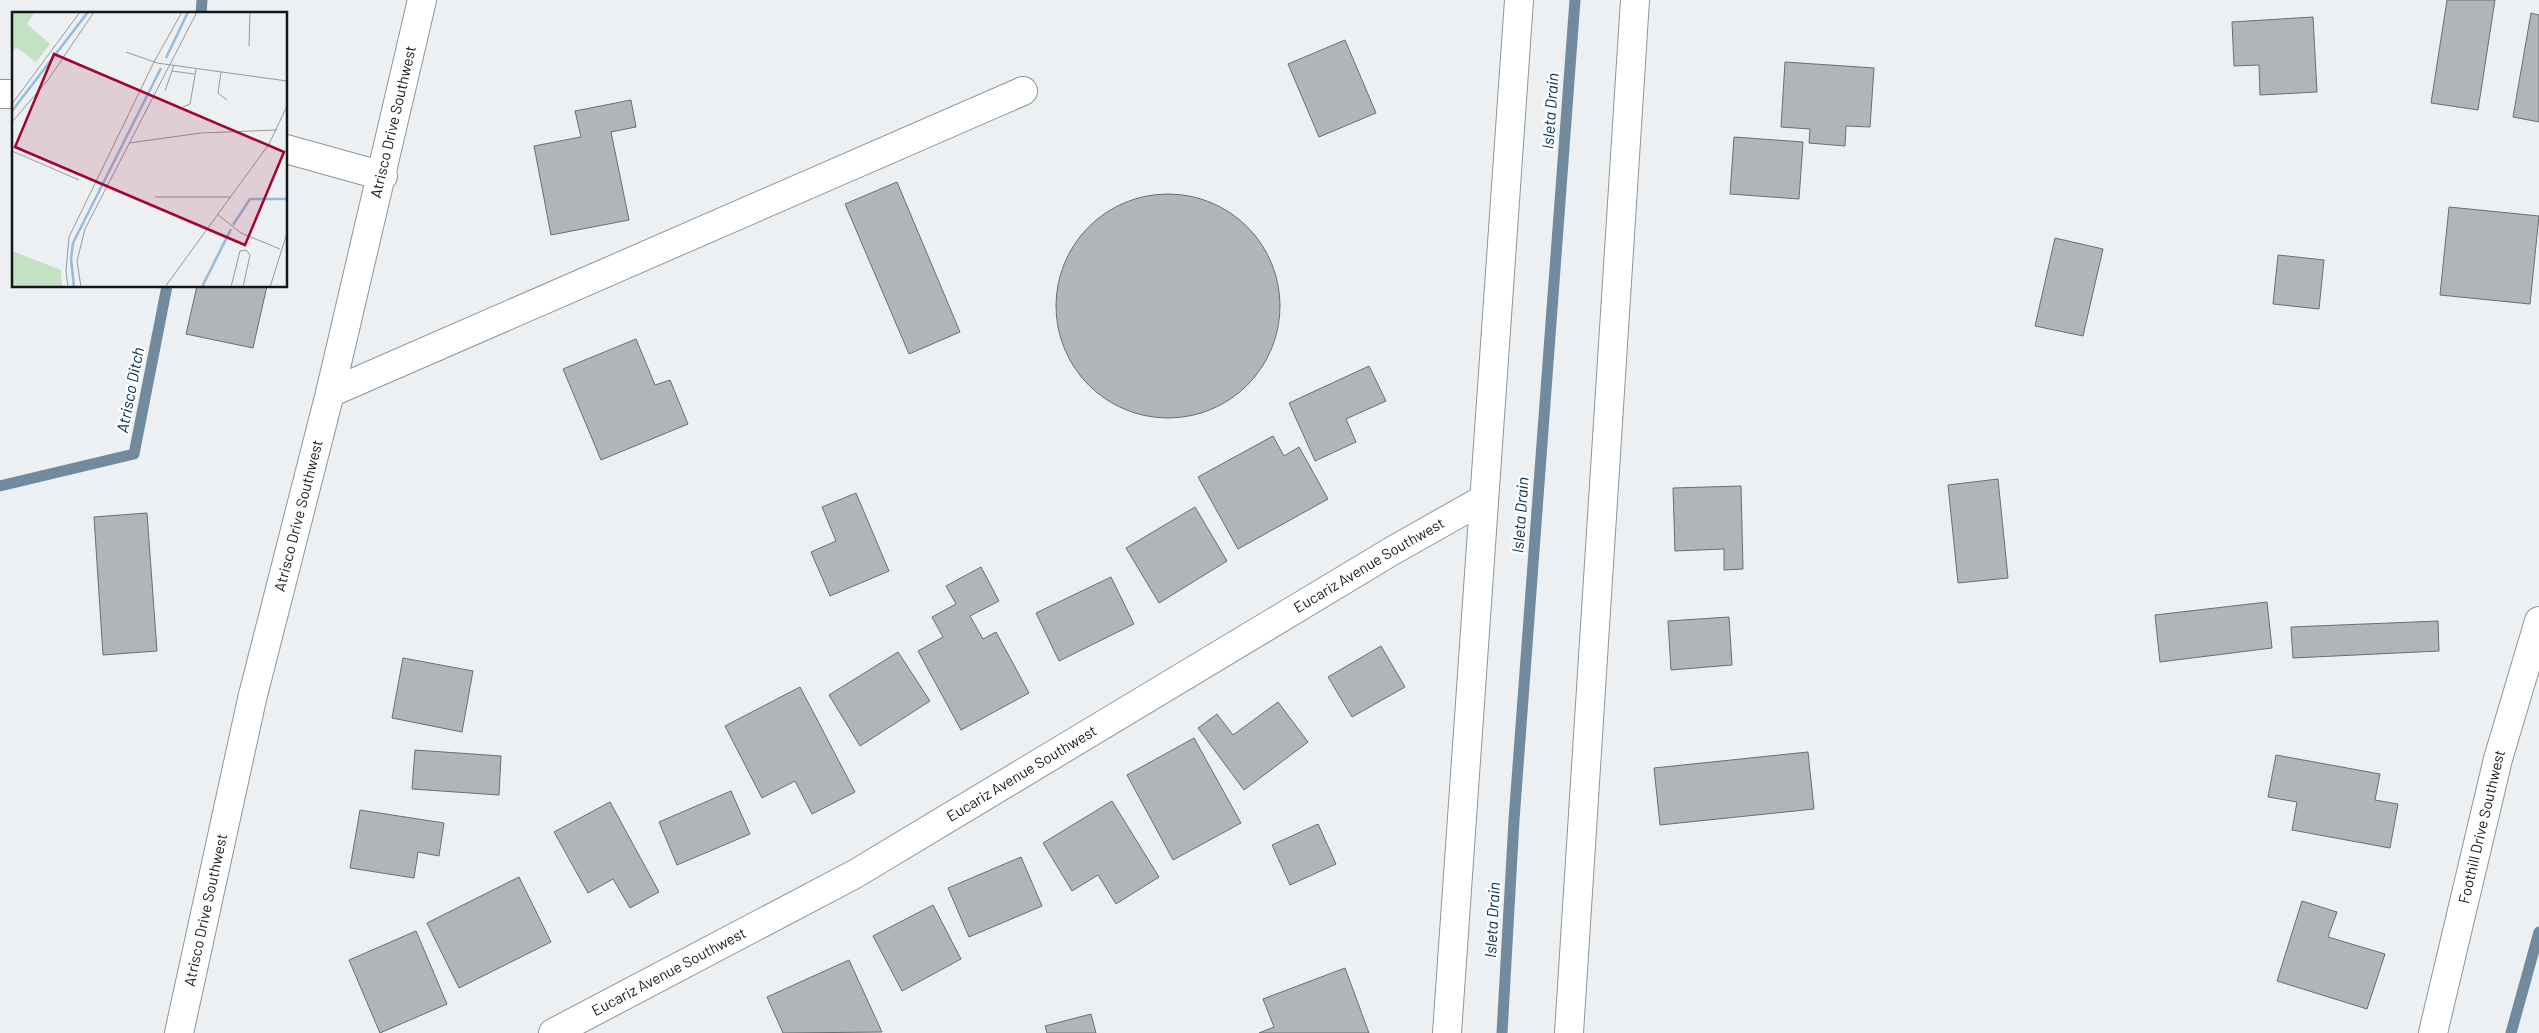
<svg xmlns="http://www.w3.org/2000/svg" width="2539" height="1033" font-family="Barlow,sans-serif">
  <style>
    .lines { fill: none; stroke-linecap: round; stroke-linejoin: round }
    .stream { stroke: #718a9e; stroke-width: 11 }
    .building { fill: #b2b5b7; stroke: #6b6d6f }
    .minor-casing { stroke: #919496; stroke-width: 30 }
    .minor { stroke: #fff; stroke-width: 28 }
    .labels { text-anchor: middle; stroke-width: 5; stroke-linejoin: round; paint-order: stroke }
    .street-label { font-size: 15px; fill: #151617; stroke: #fbfdff }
    .water-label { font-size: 16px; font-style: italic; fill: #012d4a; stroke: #fbfdff }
    .inset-river { fill: none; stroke: #98bbd8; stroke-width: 2.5 }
    .inset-road { fill: none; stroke: #97999a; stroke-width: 1 }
    .view { fill: #a30431; fill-opacity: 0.15; stroke: #a30431; stroke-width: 2.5 }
    .inset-edge { fill: none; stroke: #151617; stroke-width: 2.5 }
  </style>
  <rect width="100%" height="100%" fill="#edf0f2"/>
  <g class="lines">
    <path class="stream" d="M201 14 202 0
      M0 486 134 454 167 286
      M1502 1033 1514 820 1575 0
      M2511 1033 2539 932"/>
  </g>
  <path class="building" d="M2447 0H2495L2478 110 2431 103Z
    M2531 13 2539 15V122L2513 117Z
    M2313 17 2317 92 2260 95 2259 65 2234 66 2232 22Z
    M1345 40 1376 113 1319 137 1288 64Z
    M1785 62 1874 68 1870 127 1846 126 1845 146 1809 143 1810 129 1781 127Z
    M631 100 636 127 611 132 629 220 551 235 534 146 581 137 575 111Z
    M1734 137 1803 142 1799 199 1730 194Z
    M897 182 960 332 909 354 845 204Z
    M1056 306a112 112 0 1 1 224 0a112 112 0 1 1-224 0Z
    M2449 207 2539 216 2530 304 2440 295Z
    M2055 238 2103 249 2083 336 2035 326Z
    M2278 255 2324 260 2319 309 2273 304Z
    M197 286H267L253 348 186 334Z
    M636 339 655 385 670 380 688 424 601 460 563 369Z
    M1369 366 1386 401 1346 419 1356 442 1315 461 1289 403Z
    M1273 436 1284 456 1299 447 1328 499 1238 549 1198 477Z
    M1998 479 2008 578 1958 583 1948 485Z
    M1741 486 1743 569 1724 570V549L1675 551 1673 488Z
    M856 493 889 571 830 596 811 552 836 541 822 507Z
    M1195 507 1227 561 1159 603 1126 548Z
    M147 513 157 651 103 655 94 517Z
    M981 567 999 601 970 616 983 639 996 632 1029 693 961 730 918 651 943 637 932 617 956 604 946 586Z
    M1111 577 1134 624 1059 661 1036 613Z
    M2267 602 2272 648 2160 662 2155 615Z
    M1729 617 1732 665 1671 670 1668 621Z
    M2438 621 2439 651 2293 658 2291 627Z
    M1381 646 1405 687 1352 717 1328 677Z
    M898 652 930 701 860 746 829 695Z
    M403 658 473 671 462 732 392 718Z
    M800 687 855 792 812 814 795 781 762 798 725 726Z
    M1278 702 1308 742 1244 790 1198 728 1217 714 1233 735Z
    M1194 738 1241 823 1173 860 1127 775Z
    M415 750 501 756 499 795 412 789Z
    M1808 752 1814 809 1660 825 1654 768Z
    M2276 755 2380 774 2375 800 2398 804 2390 848 2292 830 2297 802 2268 797Z
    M731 791 750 834 677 865 659 822Z
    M1112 801 1159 877 1116 904 1098 875 1072 891 1043 843Z
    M610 802 659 892 630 908 613 879 588 893 554 832Z
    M360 810 444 823 439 856 418 852 414 878 350 868Z
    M1318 824 1336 864 1290 885 1272 845Z
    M1021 857 1042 906 969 937 948 888Z
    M519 877 551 942 459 988 427 923Z
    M2302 901 2337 912 2328 937 2385 954 2367 1009 2277 981Z
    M933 905 961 959 902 991 873 936Z
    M416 931 447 1004 380 1033 349 960Z
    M849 960 882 1032 783 1033 767 997Z
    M1345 968 1369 1033H1259L1274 1027 1263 999Z
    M1091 1014 1096 1033H1047L1045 1026Z"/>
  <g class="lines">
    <g class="minor-casing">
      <g id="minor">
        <path d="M0 94H14"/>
        <path d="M286 149 383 176"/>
        <path d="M330 393 1023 91"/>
        <path id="s1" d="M179 1033 252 699 330 393 422 0"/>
        <path id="s2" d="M553 1033 855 874 1392 551 1484 499"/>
        <path d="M1447 1033 1519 0"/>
        <path d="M1569 1033 1635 0"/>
        <path id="s3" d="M2433 1033 2498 759 2539 621"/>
      </g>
    </g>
    <use href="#minor" class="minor"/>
  </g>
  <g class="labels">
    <g class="street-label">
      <text dy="5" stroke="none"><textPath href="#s1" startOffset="936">Atrisco Drive Southwest</textPath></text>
      <text dy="5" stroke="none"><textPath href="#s1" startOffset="531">Atrisco Drive Southwest</textPath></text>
      <text dy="5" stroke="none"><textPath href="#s2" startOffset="941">Eucariz Avenue Southwest</textPath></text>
      <text dy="5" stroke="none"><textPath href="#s2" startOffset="536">Eucariz Avenue Southwest</textPath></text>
      <text dy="5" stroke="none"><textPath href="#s3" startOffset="212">Foothill Drive Southwest</textPath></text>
      <text dy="5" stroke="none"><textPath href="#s1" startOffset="126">Atrisco Drive Southwest</textPath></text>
      <text dy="5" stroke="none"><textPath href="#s2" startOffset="131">Eucariz Avenue Southwest</textPath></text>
    </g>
    <g class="water-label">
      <text transform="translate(1550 111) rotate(-86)" y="6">Isleta Drain</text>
      <text transform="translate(130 390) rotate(-79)" y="6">Atrisco Ditch</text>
      <text transform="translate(1520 515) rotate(-86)" y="6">Isleta Drain</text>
      <text transform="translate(1492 920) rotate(-87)" y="6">Isleta Drain</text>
    </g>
  </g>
  <g transform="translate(12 12)">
    <rect width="275" height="275" fill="#edf0f2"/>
    <path d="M0 0H23L15 12 38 32 24 50 4 35 0 41ZM0 239 49 258 50 275H0Z" fill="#c3e2c4"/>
    <path class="inset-river" d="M154 46 176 0M0 99 76 0M221 213 238 187H275M62 275 59 247 61 231 149 56M190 275 219 217"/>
    <path class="inset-road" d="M237 34 238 0M114 40 145 51 275 69M160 59 182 62M209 60 206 81 215 88M153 79 162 53M0 92 68 0M171 95 178 92 184 57M0 110 36 68 82 0M117 131 189 121 265 118M0 139 67 168M143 185H218M205 202 229 221 268 237M56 275 54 259 57 225 142 50 170 0M69 275 65 249 73 217 185 0M153 275 257 132 275 94M219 275 228 239 234 238 238 243 231 275M258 275 275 221"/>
    <path class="view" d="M42 42 272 140 233 233 3 135Z"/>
    <rect width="275" height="275" class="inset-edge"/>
  </g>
</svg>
